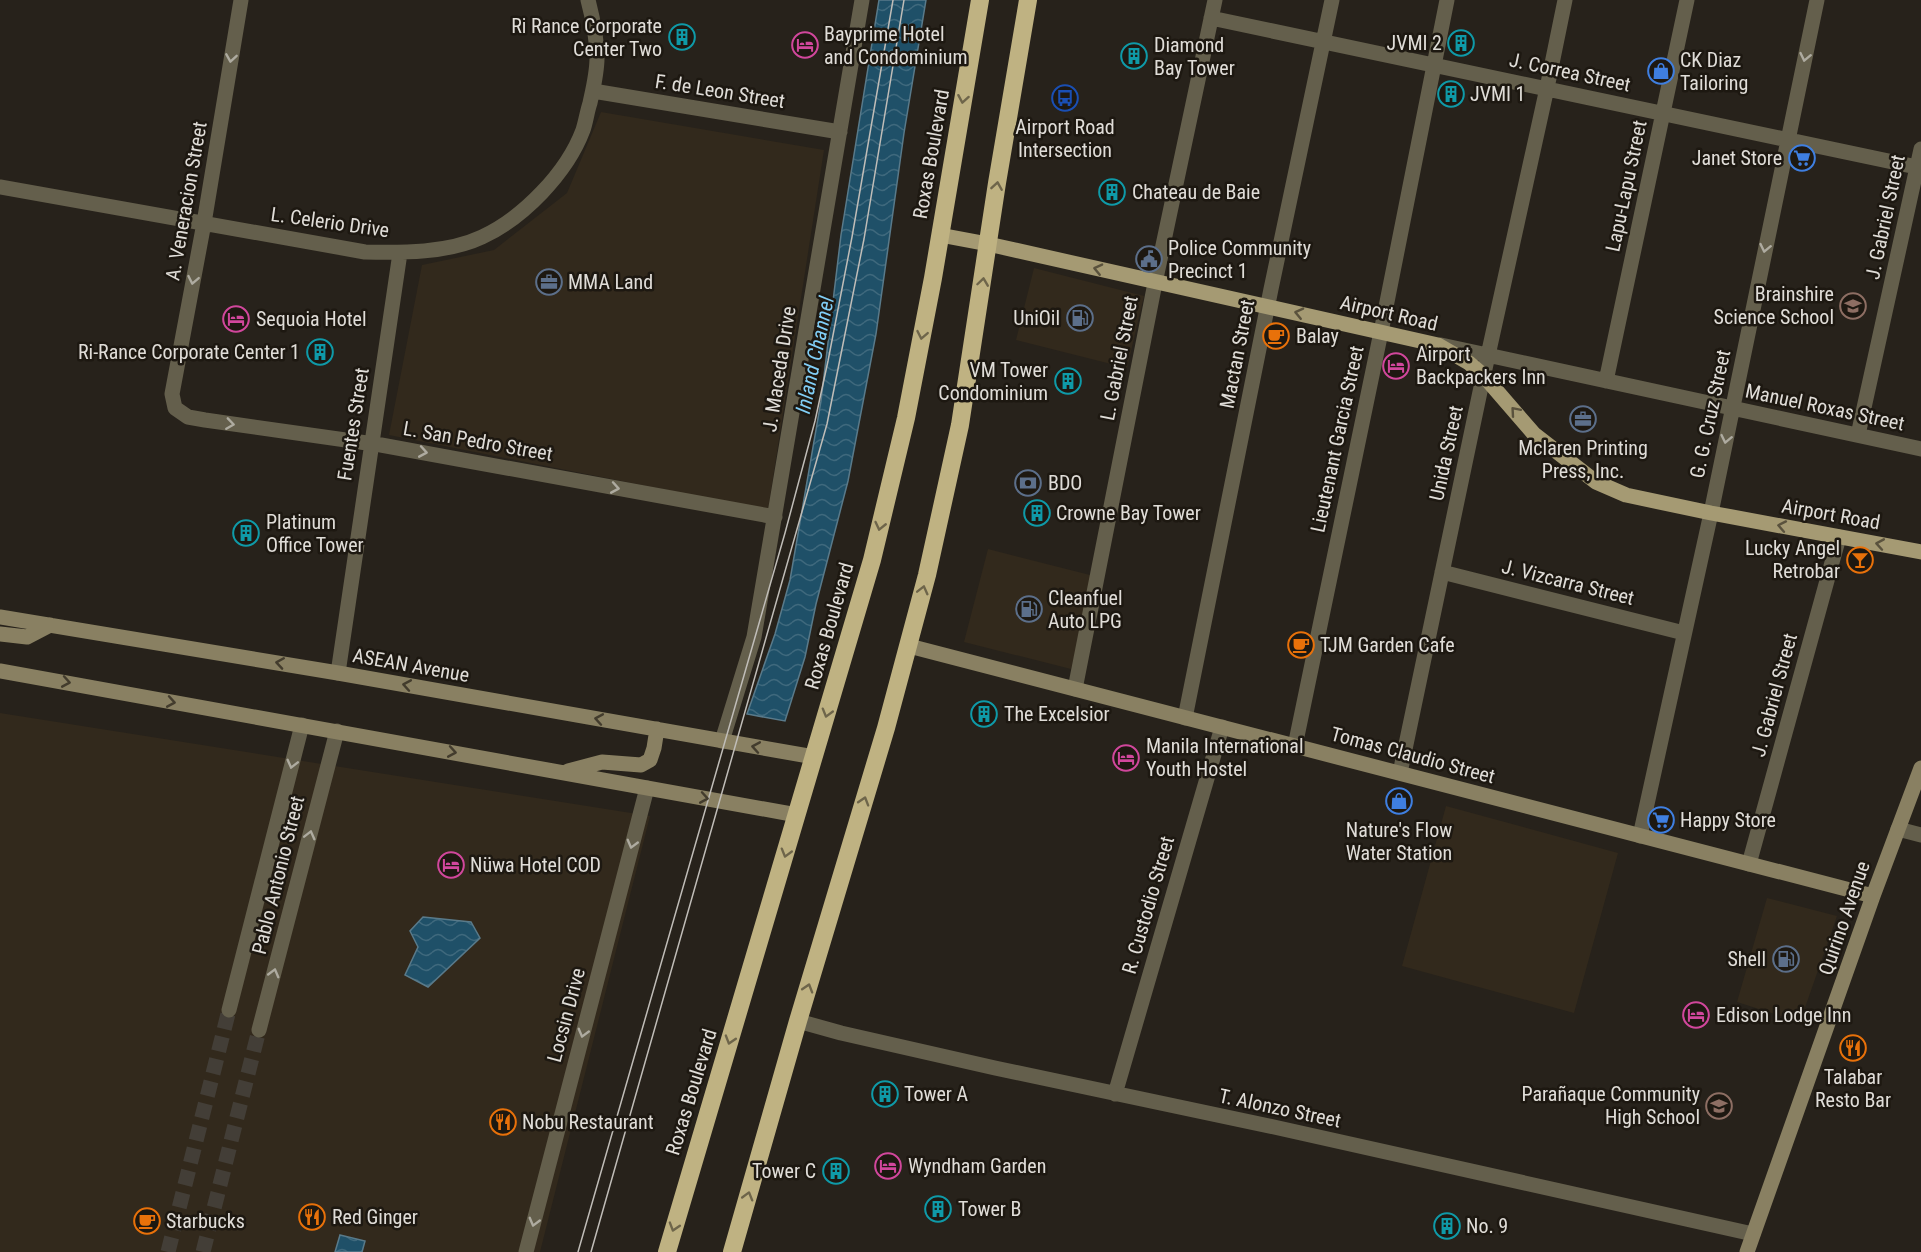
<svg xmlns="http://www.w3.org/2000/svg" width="1921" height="1252" font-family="'Roboto Condensed',sans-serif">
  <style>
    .built { fill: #32291c }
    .water { fill: url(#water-waves); stroke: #597a8a; stroke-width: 1.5 }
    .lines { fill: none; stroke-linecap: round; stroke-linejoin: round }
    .street-tunnel { stroke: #433e37; stroke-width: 15; stroke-dasharray: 15 8; stroke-linecap: butt }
    .street { stroke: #645f4c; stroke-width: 15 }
    .secondary { stroke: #898062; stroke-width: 15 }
    .primary { stroke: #a59a73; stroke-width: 15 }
    .highway { stroke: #bfb282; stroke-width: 18 }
    .tram { stroke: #c0bdb8; stroke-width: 1.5 }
    .oneway { stroke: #aeaba0 }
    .oneway2 { stroke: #6e654a }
    .oneway3 { stroke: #5a523d }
    .oneway4 { stroke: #433c2d }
    .labels { text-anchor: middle; stroke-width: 5; stroke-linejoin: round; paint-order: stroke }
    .poi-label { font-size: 20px; fill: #e0ddd8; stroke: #1d1811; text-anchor: start }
    .street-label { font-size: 20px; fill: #e0ddd8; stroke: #1d1811 }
    .water-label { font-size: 21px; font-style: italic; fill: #81cef6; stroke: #1d1811 }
  </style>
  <defs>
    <pattern id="water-waves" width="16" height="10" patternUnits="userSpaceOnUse" patternTransform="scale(1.5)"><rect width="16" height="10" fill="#1f5068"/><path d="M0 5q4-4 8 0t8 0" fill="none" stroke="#3f697d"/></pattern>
  </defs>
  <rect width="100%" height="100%" fill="#27221b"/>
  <path class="built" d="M601 112 824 150 768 510 389 435 422 265 494 250 567 193Z
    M1034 268 1144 296 1127 368 1016 340Z
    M988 549 1094 576 1071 669 964 642Z
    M0 713 650 816 540 1252H0Z
    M1446 806 1618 853 1574 1013 1402 966Z
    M1767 898 1837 916 1800 1022 1737 1002Z"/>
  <path class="water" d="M879 0H926L904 133 876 334 848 481 816 604 805 657 785 721 747 714 775 634 790 580 821 401 841 235Z
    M423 917 471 922 480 938 428 987 405 975 418 947 410 931Z
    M340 1235 365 1241 362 1252H335Z"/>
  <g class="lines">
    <path class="street-tunnel" d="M168 1252 229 1010
      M203 1252 259 1030"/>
    <path class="street" d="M241 0 204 223 172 394 175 408 188 417 205 420 381 445 775 517
      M1211 18 1921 168
      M593 91 840 132
      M0 187 365 252C402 253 448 253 482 237 523 218 567 173 583 130 586 121 587 112 590 103 593 89 597 73 597 58 597 38 593 19 588 0
      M1441 345 1921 449
      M1606 381 1687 0
      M1858 435 1921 149
      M1442 572 1684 633
      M338 673 400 253
      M1075 689 1155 283 1215 0
      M1185 718 1271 289 1332 0
      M722 741 754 637 862 0
      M1295 746 1381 332 1447 0
      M1400 773 1481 387 1547 88 1565 0
      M1898 829 1921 835
      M1640 836 1711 513 1817 0
      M1749 864 1839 537
      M229 1010 302 725
      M798 1021 841 1033 995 1068 1274 1127 1753 1234
      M259 1030 337 731
      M1115 1094 1222 727
      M526 1252 647 788"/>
    <path class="secondary" d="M0 617 338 673 814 757
      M0 634 27 637 50 625
      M909 646 1873 896
      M0 671 797 815
      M568 771 602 762 641 765 650 760 654 748 657 729
      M1747 1252 1873 896 1921 768"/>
    <path class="primary" d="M940 235 988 244 1438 345 1469 363 1483 375 1534 434 1596 482 1626 495 1711 513 1921 552"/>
    <path class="highway" d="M667 1252 872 560 906 418 933 278 980 0
      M732 1252 798 1021 886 728 927 575 960 425 997 183 1028 0"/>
    <path class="tram" d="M578 1252 785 533 815 421 828 361 852 237 893 0
      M591 1252 827 424 864 239 904 0"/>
  </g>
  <defs><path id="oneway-chevron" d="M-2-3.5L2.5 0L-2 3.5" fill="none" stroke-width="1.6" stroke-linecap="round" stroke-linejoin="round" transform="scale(1.5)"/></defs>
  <g class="oneway">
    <use href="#oneway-chevron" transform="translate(1805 57) rotate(102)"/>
    <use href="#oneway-chevron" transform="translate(231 58) rotate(99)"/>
    <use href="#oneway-chevron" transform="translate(1765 248) rotate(102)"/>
    <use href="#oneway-chevron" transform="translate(193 280) rotate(101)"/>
    <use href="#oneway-chevron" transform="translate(230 424) rotate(8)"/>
    <use href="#oneway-chevron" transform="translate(1726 439) rotate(102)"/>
    <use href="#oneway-chevron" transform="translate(423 452) rotate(10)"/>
    <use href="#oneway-chevron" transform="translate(615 488) rotate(10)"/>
    <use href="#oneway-chevron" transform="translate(292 764) rotate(104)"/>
    <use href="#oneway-chevron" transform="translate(310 835) rotate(-76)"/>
    <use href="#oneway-chevron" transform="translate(632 844) rotate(105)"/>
    <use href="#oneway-chevron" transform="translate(274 973) rotate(-75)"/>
    <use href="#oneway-chevron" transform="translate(583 1033) rotate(105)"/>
    <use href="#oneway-chevron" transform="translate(534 1222) rotate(105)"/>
  </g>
  <g class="oneway2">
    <use href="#oneway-chevron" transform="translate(963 99) rotate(100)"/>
    <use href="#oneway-chevron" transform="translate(997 186) rotate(-81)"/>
    <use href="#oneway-chevron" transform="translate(983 282) rotate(-82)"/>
    <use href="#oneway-chevron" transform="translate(922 335) rotate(101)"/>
    <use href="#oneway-chevron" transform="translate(880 526) rotate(103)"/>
    <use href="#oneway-chevron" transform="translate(923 590) rotate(-76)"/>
    <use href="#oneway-chevron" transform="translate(827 713) rotate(106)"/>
    <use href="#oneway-chevron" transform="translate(864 801) rotate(-73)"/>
    <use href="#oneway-chevron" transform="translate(786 853) rotate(106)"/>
    <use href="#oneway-chevron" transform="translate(808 988) rotate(-73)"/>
    <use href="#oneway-chevron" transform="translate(730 1040) rotate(107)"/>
    <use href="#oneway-chevron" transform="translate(748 1196) rotate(-74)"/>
    <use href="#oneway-chevron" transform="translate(674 1227) rotate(107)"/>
  </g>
  <g class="oneway3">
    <use href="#oneway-chevron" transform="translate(1098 269) rotate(-167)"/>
    <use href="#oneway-chevron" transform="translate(1299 313) rotate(-167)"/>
    <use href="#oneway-chevron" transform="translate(1515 411) rotate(-131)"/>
    <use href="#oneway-chevron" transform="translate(1782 526) rotate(-169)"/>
    <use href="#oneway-chevron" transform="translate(1880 544) rotate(-170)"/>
  </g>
  <g class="oneway4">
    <use href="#oneway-chevron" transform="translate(280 663) rotate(-171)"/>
    <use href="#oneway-chevron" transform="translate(66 682) rotate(10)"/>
    <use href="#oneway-chevron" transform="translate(407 685) rotate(-170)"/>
    <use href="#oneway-chevron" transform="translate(171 702) rotate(10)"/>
    <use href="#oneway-chevron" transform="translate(599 719) rotate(-170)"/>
    <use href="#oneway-chevron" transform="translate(756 747) rotate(-170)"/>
    <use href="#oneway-chevron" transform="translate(452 752) rotate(10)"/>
    <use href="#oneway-chevron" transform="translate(704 798) rotate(10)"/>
  </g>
  <defs>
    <g id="building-ring" transform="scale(1.35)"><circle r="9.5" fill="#1d1811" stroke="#0f9aa8" stroke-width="1.5"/><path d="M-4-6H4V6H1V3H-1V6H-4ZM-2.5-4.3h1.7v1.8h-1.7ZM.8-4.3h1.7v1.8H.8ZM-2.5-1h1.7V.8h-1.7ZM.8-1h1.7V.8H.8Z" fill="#0f9aa8"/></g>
    <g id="hotel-ring" transform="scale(1.35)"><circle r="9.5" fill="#1d1811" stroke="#d1479c" stroke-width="1.5"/><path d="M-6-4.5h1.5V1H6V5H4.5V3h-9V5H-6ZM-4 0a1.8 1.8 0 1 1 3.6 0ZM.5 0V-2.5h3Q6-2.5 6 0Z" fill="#d1479c"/></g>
    <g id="shop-ring" transform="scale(1.35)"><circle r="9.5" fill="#1d1811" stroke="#3f7fe0" stroke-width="1.5"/><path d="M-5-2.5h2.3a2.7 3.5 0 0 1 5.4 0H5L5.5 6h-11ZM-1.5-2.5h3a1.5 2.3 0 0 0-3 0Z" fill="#3f7fe0"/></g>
    <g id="bus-ring" transform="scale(1.35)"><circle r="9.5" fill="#1d1811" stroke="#1a4fb4" stroke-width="1.5"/><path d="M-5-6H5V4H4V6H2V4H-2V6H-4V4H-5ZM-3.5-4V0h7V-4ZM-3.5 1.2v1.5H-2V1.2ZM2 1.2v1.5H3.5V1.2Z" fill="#1a4fb4"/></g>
    <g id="supermarket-ring" transform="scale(1.35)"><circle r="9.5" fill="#1d1811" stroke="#3f7fe0" stroke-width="1.5"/><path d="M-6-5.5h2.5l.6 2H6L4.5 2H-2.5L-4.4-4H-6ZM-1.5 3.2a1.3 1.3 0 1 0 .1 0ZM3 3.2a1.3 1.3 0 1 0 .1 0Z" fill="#3f7fe0"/></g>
    <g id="civic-ring" transform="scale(1.35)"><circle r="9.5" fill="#1d1811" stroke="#5c6f8a" stroke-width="1.5"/><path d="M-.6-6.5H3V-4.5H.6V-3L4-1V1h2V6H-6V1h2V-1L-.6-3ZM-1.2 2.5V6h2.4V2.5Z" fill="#5c6f8a"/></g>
    <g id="office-ring" transform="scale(1.35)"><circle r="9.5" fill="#1d1811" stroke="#5c6f8a" stroke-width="1.5"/><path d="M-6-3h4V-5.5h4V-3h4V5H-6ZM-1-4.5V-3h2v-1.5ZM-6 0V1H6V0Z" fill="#5c6f8a"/></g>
    <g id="school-ring" transform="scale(1.35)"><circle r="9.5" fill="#1d1811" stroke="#8d6e63" stroke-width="1.5"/><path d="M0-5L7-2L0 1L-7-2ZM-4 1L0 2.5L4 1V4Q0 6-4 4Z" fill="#8d6e63"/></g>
    <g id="fuel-ring" transform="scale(1.35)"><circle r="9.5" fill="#1d1811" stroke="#5c6f8a" stroke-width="1.5"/><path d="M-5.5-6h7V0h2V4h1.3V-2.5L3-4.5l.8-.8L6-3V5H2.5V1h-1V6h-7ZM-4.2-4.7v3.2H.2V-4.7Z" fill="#5c6f8a"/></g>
    <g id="cafe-ring" transform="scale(1.35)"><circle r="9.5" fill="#1d1811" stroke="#e8710a" stroke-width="1.5"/><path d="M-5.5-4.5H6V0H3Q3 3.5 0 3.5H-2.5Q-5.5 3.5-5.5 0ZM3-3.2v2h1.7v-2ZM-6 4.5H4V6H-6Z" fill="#e8710a"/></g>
    <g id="bank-ring" transform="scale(1.35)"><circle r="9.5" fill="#1d1811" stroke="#5c6f8a" stroke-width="1.5"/><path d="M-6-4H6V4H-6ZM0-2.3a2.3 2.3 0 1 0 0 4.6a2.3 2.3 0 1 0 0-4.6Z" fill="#5c6f8a"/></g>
    <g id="bar-ring" transform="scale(1.35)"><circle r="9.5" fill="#1d1811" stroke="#e8710a" stroke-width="1.5"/><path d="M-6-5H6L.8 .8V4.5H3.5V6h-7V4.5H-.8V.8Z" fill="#e8710a"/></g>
    <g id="restaurant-ring" transform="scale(1.35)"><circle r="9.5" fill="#1d1811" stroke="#e8710a" stroke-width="1.5"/><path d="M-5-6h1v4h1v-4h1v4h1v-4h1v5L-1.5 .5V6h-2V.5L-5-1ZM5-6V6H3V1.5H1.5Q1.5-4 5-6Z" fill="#e8710a"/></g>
  </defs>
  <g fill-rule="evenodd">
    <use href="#building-ring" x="682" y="37"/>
    <use href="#building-ring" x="1461" y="43"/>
    <use href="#hotel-ring" x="805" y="45"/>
    <use href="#building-ring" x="1134" y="56"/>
    <use href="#shop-ring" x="1661" y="71"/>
    <use href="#building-ring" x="1451" y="94"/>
    <use href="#bus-ring" x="1065" y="98"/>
    <use href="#supermarket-ring" x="1802" y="158"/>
    <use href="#building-ring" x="1112" y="192"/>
    <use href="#civic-ring" x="1149" y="259"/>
    <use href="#office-ring" x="549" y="282"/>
    <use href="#school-ring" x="1853" y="306"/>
    <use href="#fuel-ring" x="1080" y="318"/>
    <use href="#hotel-ring" x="236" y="319"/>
    <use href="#cafe-ring" x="1276" y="336"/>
    <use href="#building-ring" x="320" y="352"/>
    <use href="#hotel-ring" x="1396" y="366"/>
    <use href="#building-ring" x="1068" y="381"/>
    <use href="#office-ring" x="1583" y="419"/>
    <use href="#bank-ring" x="1028" y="483"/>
    <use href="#building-ring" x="1037" y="513"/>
    <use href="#building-ring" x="246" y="533"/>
    <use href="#bar-ring" x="1860" y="560"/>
    <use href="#fuel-ring" x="1029" y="609"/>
    <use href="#cafe-ring" x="1301" y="645"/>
    <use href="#building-ring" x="984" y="714"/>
    <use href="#hotel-ring" x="1126" y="758"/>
    <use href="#shop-ring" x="1399" y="801"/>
    <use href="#supermarket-ring" x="1661" y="820"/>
    <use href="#hotel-ring" x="451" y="865"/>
    <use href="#fuel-ring" x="1786" y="959"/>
    <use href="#hotel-ring" x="1696" y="1015"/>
    <use href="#restaurant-ring" x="1853" y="1048"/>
    <use href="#building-ring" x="885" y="1094"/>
    <use href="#school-ring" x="1719" y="1106"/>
    <use href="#restaurant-ring" x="503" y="1122"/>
    <use href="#hotel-ring" x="888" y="1166"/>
    <use href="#building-ring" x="836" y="1171"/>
    <use href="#building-ring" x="938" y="1209"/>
    <use href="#restaurant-ring" x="312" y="1217"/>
    <use href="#cafe-ring" x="147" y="1221"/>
    <use href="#building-ring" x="1447" y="1226"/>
  </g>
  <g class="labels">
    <g class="poi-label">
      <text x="662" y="33" text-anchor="end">Ri Rance Corporate<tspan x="662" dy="23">Center Two</tspan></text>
      <text x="824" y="41">Bayprime Hotel<tspan x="824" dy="23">and Condominium</tspan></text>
      <text x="1442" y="50" text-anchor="end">JVMI 2</text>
      <text x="1154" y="52">Diamond<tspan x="1154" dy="23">Bay Tower</tspan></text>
      <text x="1680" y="67">CK Diaz<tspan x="1680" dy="23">Tailoring</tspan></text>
      <text x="1470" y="101">JVMI 1</text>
      <text x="1065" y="134" text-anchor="middle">Airport Road<tspan x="1065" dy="23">Intersection</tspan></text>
      <text x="1782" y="165" text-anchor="end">Janet Store</text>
      <text x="1132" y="199">Chateau de Baie</text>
      <text x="1168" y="255">Police Community<tspan x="1168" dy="23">Precinct 1</tspan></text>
      <text x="568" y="289">MMA Land</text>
      <text x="1834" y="301" text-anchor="end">Brainshire<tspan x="1834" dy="23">Science School</tspan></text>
      <text x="1060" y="325" text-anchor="end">UniOil</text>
      <text x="256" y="326">Sequoia Hotel</text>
      <text x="1296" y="343">Balay</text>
      <text x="300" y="359" text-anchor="end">Ri-Rance Corporate Center 1</text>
      <text x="1416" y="361">Airport<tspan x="1416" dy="23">Backpackers Inn</tspan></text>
      <text x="1048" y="377" text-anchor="end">VM Tower<tspan x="1048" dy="23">Condominium</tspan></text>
      <text x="1583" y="455" text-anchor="middle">Mclaren Printing<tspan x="1583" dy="23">Press, Inc.</tspan></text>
      <text x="1048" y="490">BDO</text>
      <text x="1056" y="520">Crowne Bay Tower</text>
      <text x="266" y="529">Platinum<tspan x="266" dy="23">Office Tower</tspan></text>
      <text x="1840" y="555" text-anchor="end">Lucky Angel<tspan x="1840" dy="23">Retrobar</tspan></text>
      <text x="1048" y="605">Cleanfuel<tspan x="1048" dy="23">Auto LPG</tspan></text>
      <text x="1320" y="652">TJM Garden Cafe</text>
      <text x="1004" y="721">The Excelsior</text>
      <text x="1146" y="753">Manila International<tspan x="1146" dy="23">Youth Hostel</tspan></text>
      <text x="1680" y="827">Happy Store</text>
      <text x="1399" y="837" text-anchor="middle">Nature's Flow<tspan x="1399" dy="23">Water Station</tspan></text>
      <text x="470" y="872">Nüwa Hotel COD</text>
      <text x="1766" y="966" text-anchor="end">Shell</text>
      <text x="1716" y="1022">Edison Lodge Inn</text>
      <text x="1853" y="1084" text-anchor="middle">Talabar<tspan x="1853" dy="23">Resto Bar</tspan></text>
      <text x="904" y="1101">Tower A</text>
      <text x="1700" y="1101" text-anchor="end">Parañaque Community<tspan x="1700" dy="23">High School</tspan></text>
      <text x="522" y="1129">Nobu Restaurant</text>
      <text x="908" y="1173">Wyndham Garden</text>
      <text x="816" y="1178" text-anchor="end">Tower C</text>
      <text x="958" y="1216">Tower B</text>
      <text x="332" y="1224">Red Ginger</text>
      <text x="166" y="1228">Starbucks</text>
      <text x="1466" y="1233">No. 9</text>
    </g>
    <g class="street-label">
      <text transform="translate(1570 72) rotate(12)" y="7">J. Correa Street</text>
      <text transform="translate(720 91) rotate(9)" y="7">F. de Leon Street</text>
      <text transform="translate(931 154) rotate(-80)" y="7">Roxas Boulevard</text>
      <text transform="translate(1626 186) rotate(-78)" y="7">Lapu-Lapu Street</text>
      <text transform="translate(186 201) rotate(-80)" y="7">A. Veneracion Street</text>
      <text transform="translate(1885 217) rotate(-78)" y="7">J. Gabriel Street</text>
      <text transform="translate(330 222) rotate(8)" y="7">L. Celerio Drive</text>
      <text transform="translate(1389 313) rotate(13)" y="7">Airport Road</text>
      <text transform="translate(1237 354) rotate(-79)" y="7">Mactan Street</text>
      <text transform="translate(1119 358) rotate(-79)" y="7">L. Gabriel Street</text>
      <text transform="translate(779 369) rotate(-81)" y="7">J. Maceda Drive</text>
      <text transform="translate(1825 407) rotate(12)" y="7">Manuel Roxas Street</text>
      <text transform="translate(1710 414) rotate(-78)" y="7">G. G. Cruz Street</text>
      <text transform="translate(353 424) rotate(-81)" y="7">Fuentes Street</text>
      <text transform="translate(1337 439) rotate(-78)" y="7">Lieutenant Garcia Street</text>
      <text transform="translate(478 441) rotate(10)" y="7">L. San Pedro Street</text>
      <text transform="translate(1446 453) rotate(-78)" y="7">Unida Street</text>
      <text transform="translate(1831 514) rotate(10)" y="7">Airport Road</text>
      <text transform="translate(1568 582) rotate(14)" y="7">J. Vizcarra Street</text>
      <text transform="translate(829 626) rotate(-74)" y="7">Roxas Boulevard</text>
      <text transform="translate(411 665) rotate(10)" y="7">ASEAN Avenue</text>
      <text transform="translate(1774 695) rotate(-75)" y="7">J. Gabriel Street</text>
      <text transform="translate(1413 755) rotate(15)" y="7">Tomas Claudio Street</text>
      <text transform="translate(278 875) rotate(-76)" y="7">Pablo Antonio Street</text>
      <text transform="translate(1148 905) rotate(-74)" y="7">R. Custodio Street</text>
      <text transform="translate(1844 918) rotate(-71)" y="7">Quirino Avenue</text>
      <text transform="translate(566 1015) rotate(-75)" y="7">Locsin Drive</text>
      <text transform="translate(691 1092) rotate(-73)" y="7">Roxas Boulevard</text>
      <text transform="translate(1280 1108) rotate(12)" y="7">T. Alonzo Street</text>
    </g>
    <g class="water-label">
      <text transform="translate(815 355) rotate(-78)" y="7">Inland Channel</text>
    </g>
  </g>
</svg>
